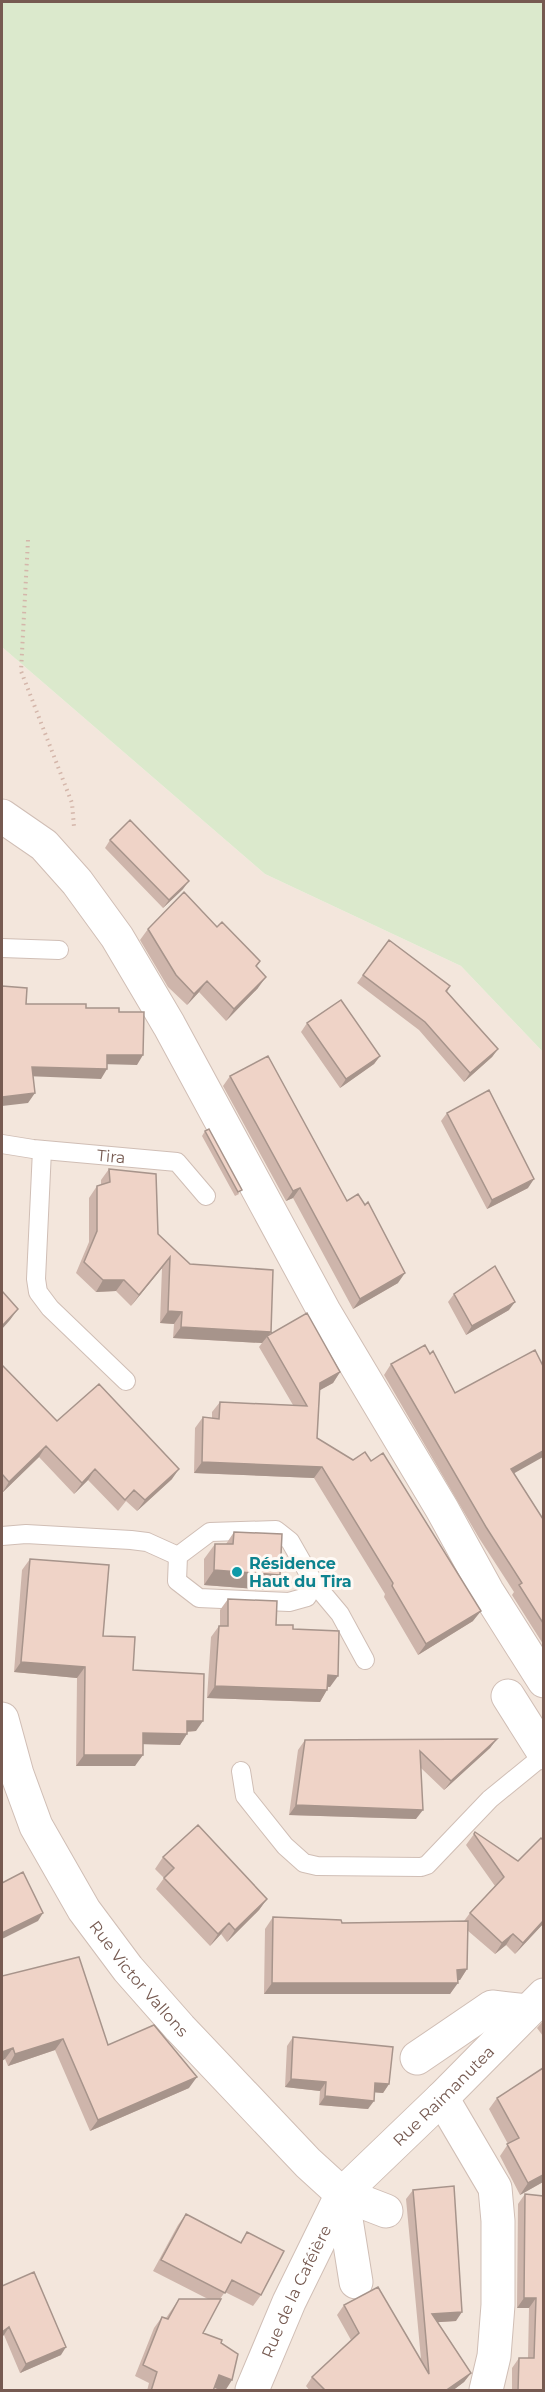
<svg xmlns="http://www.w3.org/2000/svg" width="545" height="2392" font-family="Montserrat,sans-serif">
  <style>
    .residential { fill: #f3e6dc }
    .green { fill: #dbe9cc }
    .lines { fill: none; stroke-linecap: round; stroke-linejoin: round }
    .service-casing { stroke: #d0beb5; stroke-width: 20 }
    .minor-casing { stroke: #d0beb5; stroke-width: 35 }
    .path { stroke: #d4b6aa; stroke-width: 4; stroke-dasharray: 1.5 4.5; stroke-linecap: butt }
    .service { stroke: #fff; stroke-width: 18 }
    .minor { stroke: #fff; stroke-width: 33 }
    .wall { fill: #ceb5ab }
    .shaded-wall { fill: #a7948b }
    .building { fill: #efd3c7; stroke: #a7948b; stroke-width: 1.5 }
    .culture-dot { fill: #0f9aa8; stroke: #fef9f4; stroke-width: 2 }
    .labels { text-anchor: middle; stroke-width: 6; stroke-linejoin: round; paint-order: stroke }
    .street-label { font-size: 16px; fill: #765a51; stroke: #fef9f4 }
    .culture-label { font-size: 16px; font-weight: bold; fill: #0d838f; stroke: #fef9f4; text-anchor: start }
  </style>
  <rect width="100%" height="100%" fill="#fbf5ed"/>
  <path class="residential" d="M2 647 265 874 461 966 543 1052V2390H2Z"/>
  <path class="green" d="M2 2H543V1052L461 966 265 874 2 647Z"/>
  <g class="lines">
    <g class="service-casing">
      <g id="service">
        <path d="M2 948 59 950"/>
        <path id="s1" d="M2 1144 33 1149 177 1162 206 1196"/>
        <path d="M42 1150 36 1279 38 1292 50 1308 126 1381"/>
        <path d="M276 1530 290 1541 314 1583 307 1597 289 1602 199 1598 177 1581 178 1556 210 1532Z"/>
        <path d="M2 1536 26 1534 131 1540 147 1542 178 1556"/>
        <path d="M314 1583 340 1614 365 1660"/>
        <path d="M241 1771 245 1796 285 1846 304 1863 317 1866 421 1867 427 1865 490 1799 544 1755"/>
      </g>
    </g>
    <g class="minor-casing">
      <g id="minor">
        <path d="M2 816 44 845 77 882 117 937 169 1025 325 1313 442 1509 487 1591 544 1681"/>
        <path d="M508 1696 544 1753"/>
        <path id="s2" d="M2 1719 17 1774 36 1826 84 1910 128 1969 180 2028 308 2163 342 2194 386 2211"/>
        <path d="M417 2058 492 2007 527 2011"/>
        <path d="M442 2098 495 2188 498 2221V2305L494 2356 486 2390"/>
        <path d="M342 2194 356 2282"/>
        <path id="s3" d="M252 2390 289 2302 342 2194 442 2098 544 1995"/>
      </g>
    </g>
    <path class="path" d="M28 540 21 671 72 803 74 827"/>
    <use href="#service" class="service"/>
    <use href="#minor" class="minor"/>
  </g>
  <path class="wall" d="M110 840 183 889 163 908 105 848Z
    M217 927 260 961 256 967 258 988 226 1021 199 992 187 1005 168 987 140 940 148 929Z
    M389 940 450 986 447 992 498 1049 492 1057 464 1082 419 1030 357 983Z
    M307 1023 380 1056 374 1064 340 1088 301 1032Z
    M230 1076 347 1201 398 1283 353 1309 293 1198 286 1201 223 1086Z
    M447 1113 528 1188 487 1209 441 1121Z
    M205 1131 239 1194 235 1196 202 1136Z
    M109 1169 158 1234 190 1264 271 1332 269 1335 340 1372 333 1383 320 1390 317 1438 473 1621 418 1655 384 1597 385 1594 314 1478 194 1473 195 1428 203 1417 212 1418V1412L220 1402 293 1405 259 1347 262 1343 173 1338 174 1324 160 1323 162 1268 131 1306 116 1291 96 1292 76 1273 89 1242V1198L97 1186 101 1185V1180Z
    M454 1294 509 1310 466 1335 448 1302Z
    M430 1354 455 1393 514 1473 543 1519V1644L512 1595 514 1592 479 1538 384 1375 391 1364Z
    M2 1365 57 1421 172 1479 137 1511 126 1501 118 1511 88 1480 74 1494 39 1457 2 1493Z
    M234 1532 280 1575 270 1590 204 1585V1559L215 1544H226Z
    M30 1559 103 1636 133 1670 196 1731 187 1732 180 1745 143 1744 135 1766H76L77 1678 14 1672 22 1570Z
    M228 1599 276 1625 293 1629 330 1687H328L320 1702 207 1698 211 1637 219 1626H220V1610Z
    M497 1739 490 1748 444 1790 421 1768 416 1819 289 1815 298 1750 305 1740Z
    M474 1834 543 1924 515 1954 506 1945 495 1954 467 1930V1969L460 1980H458L450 1994H264L265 1929 273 1917 342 1923 464 1921 470 1913 495 1886 466 1845Z
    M163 1857 267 1899 259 1910 227 1942 221 1934 210 1946 156 1889 164 1878 155 1869Z
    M2 1976 108 2045 189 2088 90 2131 55 2050 8 2066 5 2059Z
    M543 2021V2036L537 2028Z
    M293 2037 389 2084 383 2093 375 2092 368 2109 319 2105 320 2091 285 2087 287 2046Z
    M497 2098 543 2182 520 2195 500 2156 508 2144 489 2109Z
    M413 2190 456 2321 438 2322 471 2373 464 2382 452 2391H310L306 2386 312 2377 351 2340 337 2315 344 2305 421 2359 406 2199Z
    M525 2194 543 2196V2391H512V2368L519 2358H528L529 2308H517L518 2204Z
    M186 2214 240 2243 247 2232 261 2295 253 2306 225 2292 220 2299 203 2333 221 2343 225 2391H222L214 2388 213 2391H147L149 2383 135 2376 154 2328 162 2317 166 2318 179 2299H208L153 2271 178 2225Z
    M2 2286 61 2355 20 2373 4 2335Z"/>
  <path class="shaded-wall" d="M189 881 183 889 163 908 169 900Z
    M266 977 258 988 226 1021 234 1009Z
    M207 981 199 992 187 1005 194 994Z
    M498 1049 492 1057 464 1082 470 1073Z
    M107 1055H143L137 1065 101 1064Z
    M380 1056 374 1064 340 1088 346 1079Z
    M32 1067 107 1069 101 1079 25 1076Z
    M35 1093 28 1103 2 1106V1097Z
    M534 1179 528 1188 487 1209 492 1200Z
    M300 1188 293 1198 286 1201 293 1191Z
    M170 1257 162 1268 131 1306 139 1295Z
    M405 1273 398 1283 353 1309 360 1299Z
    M103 1280H124L116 1291 96 1292Z
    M515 1302 509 1310 466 1335 472 1326Z
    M18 1309 10 1320 2 1329V1326Z
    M168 1311 182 1312 174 1324 160 1323Z
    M181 1327 271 1332 262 1343 173 1338Z
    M340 1372 333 1383 313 1394 320 1383Z
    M46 1446 39 1457 2 1493 9 1482Z
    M543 1451V1457L504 1479 511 1469Z
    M202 1462 322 1467 314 1478 194 1473Z
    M95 1469 88 1480 74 1494 82 1483Z
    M179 1469 172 1479 137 1511 145 1500Z
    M214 1570 280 1575 270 1590 204 1585Z
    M481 1611 473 1621 418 1655 426 1644Z
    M21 1662 85 1667 77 1678 14 1672Z
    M328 1675 338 1676 330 1687 320 1686Z
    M215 1686 327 1690 320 1702 207 1698Z
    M187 1721H203L196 1731 179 1732Z
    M143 1733 187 1734 180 1745 136 1744Z
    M497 1739 490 1748 444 1790 451 1781Z
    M84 1755H143L135 1766H76Z
    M296 1805 423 1810 416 1819 289 1815Z
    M267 1899 259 1910 227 1942 235 1930Z
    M43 1913 38 1921 2 1939V1933Z
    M543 1921V1924L515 1954 523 1943Z
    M229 1923 221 1934 210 1946 218 1934Z
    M513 1934 506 1945 495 1954 502 1943Z
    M467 1969 460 1980 449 1981 457 1970Z
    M272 1983H458L450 1994H264Z
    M63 2039 55 2050 8 2066 15 2054Z
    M13 2048 5 2059 2 2061V2052Z
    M197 2077 189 2088 90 2131 98 2120Z
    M291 2079 326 2082 320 2091 285 2087Z
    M375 2083 389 2084 383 2093 369 2092Z
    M325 2096 374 2101 368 2109 319 2105Z
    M543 2175V2182L520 2195 528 2183Z
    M524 2298H536L529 2308H517Z
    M462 2312 456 2321 425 2323 432 2314Z
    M9 2327 4 2335 2 2337V2332Z
    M66 2347 61 2355 20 2373 26 2364Z
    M471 2373 464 2382 452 2391H445Z
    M219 2375 232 2380 225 2391H222L211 2386Z"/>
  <path class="building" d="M130 820 189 881 169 900 110 840Z
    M184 892 217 927 222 922 260 961 256 966 266 977 234 1009 207 981 194 994 176 975 148 929Z
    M389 940 450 986 446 991 498 1049 470 1073 425 1022 363 975Z
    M2 986 27 988 26 1004H86V1008H119V1012H144L143 1055H107V1069L32 1067 35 1093 2 1097Z
    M341 1000 380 1056 346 1079 307 1023Z
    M268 1056 347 1201 358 1194 365 1205 368 1202 405 1273 360 1299 300 1188 293 1191 230 1076Z
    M489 1090 534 1179 492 1200 447 1113Z
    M209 1129 242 1190 238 1192 205 1131Z
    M109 1169 156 1174 158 1234 190 1264 273 1270 271 1332 181 1327 182 1312 168 1311 170 1257 139 1295 124 1280H103L84 1262 97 1231V1186L110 1182Z
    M495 1266 515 1302 472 1326 454 1294Z
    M2 1291 18 1309 2 1326Z
    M307 1313 340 1372 320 1383 317 1438 353 1460 365 1452 371 1461 383 1453 481 1611 426 1644 392 1586 393 1583 322 1467 202 1462 203 1417 219 1419 220 1402 307 1406 267 1336Z
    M425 1345 430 1354 433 1351 455 1393 535 1350 543 1366V1451L511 1469 543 1519V1623L519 1585 522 1583 486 1527 391 1364Z
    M2 1365 57 1421 99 1384 179 1469 145 1500 134 1490 125 1500 95 1469 82 1483 46 1446 9 1482 2 1474Z
    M234 1532 282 1534 280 1575 214 1570 215 1544H233Z
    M30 1559 109 1565 103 1636 135 1637 133 1670 204 1674 203 1721H187V1734L143 1733V1755H84L85 1667 21 1662Z
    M228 1599 277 1601 276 1625H293V1629L339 1631 338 1676 328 1675 327 1690 215 1686 219 1626H228Z
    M497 1739 451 1781 420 1751 423 1810 296 1805 305 1740Z
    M198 1825 267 1899 235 1930 229 1923 218 1934 164 1878 174 1868 163 1857Z
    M475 1832 518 1861 541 1838 543 1840V1921L523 1943 513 1934 502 1943 470 1913 504 1877 474 1834Z
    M23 1872 43 1913 2 1933V1883Z
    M273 1917 341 1920 342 1923 468 1921 467 1969 457 1970 458 1983H272Z
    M79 1957 108 2045 154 2025 197 2077 98 2120 63 2039 15 2054 13 2048 2 2052V1976Z
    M293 2037 393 2047 389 2084 375 2083 374 2101 325 2096 326 2082 291 2079Z
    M543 2068V2175L528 2183 507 2144 519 2138 497 2098Z
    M454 2186 462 2312 432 2314 471 2373 445 2391H326L312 2377 359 2333 344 2305 378 2287 429 2374 413 2190Z
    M525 2194 543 2196V2391H518L519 2358H534L536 2298H524Z
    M186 2214 241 2243 247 2232 284 2251 261 2295 232 2280 225 2293 161 2260Z
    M34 2272 66 2347 26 2364 9 2327 2 2332V2286Z
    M179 2299H221L203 2333 222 2340 221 2343 238 2354 232 2380 219 2375 213 2391H151L157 2372 143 2365 162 2317 168 2319Z"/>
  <circle class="culture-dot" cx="237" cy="1572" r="6"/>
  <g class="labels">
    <g class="street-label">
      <text dy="6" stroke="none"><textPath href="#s1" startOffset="110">Tira</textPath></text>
      <text dy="6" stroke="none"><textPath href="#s2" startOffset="297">Rue Victor Vallons</textPath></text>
      <text dy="6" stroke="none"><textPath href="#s3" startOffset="357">Rue Raimanutea</textPath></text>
      <text dy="6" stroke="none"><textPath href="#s3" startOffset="108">Rue de la Caféière</textPath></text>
    </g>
    <g class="culture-label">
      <text x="249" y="1569">Résidence<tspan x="249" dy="18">Haut du Tira</tspan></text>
    </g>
  </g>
  <rect width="545" height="2392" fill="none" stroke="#765a51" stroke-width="6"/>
</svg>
